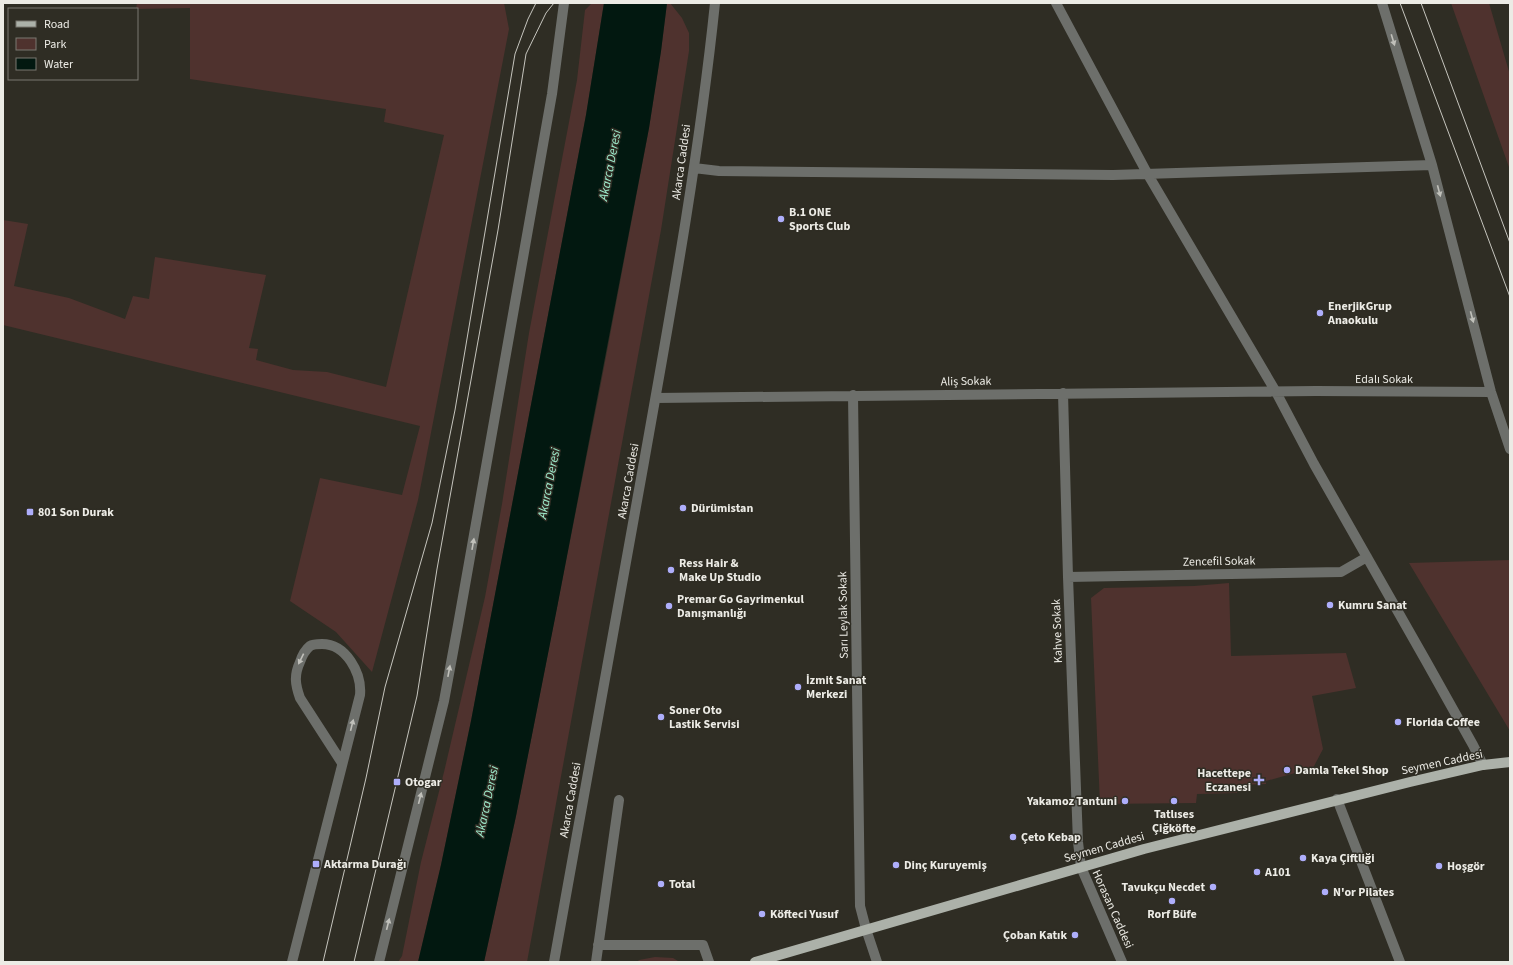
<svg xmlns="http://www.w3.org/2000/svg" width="1513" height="965" font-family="'Source Sans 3',sans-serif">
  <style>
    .green { fill: #4f322e }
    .water { fill: #021810 }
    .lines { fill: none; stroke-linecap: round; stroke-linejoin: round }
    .lane { stroke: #6d6f6b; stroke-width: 10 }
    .street { stroke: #6d6f6b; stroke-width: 10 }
    .primary { stroke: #acb1a9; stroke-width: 10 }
    .tram { stroke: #c6c5be; stroke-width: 1 }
    .oneway { fill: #c0c0ba }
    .poi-dot { fill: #aeaefb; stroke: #2f2d24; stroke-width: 1.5 }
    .labels { text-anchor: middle; stroke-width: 3; stroke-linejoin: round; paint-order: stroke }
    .street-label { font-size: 12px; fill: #ecebe5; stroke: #2f2d24 }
    .poi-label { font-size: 12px; font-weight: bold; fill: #ecebe5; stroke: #2f2d24; text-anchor: start }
    .water-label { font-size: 13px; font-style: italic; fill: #9eeccd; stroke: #2f2d24 }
  </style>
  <rect width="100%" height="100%" fill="#2f2d24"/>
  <path class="green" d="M137 3H504L509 29 418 500 372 672 336 632 290 601 320 478 402 495 420 426 3 325V220L28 224 14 286 69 298 125 319 133 296 149 299 155 257 266 275 249 348 258 349 256 360 293 370 327 372 386 387 444 135 384 122 386 109 190 79V8L136 9Z
    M596 3H604L586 115 471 721 441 865 418 962H398L402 956 421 862 444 772 485 597 502 504 529 333 577 80 585 10 591 4Z
    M667 3H670L682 18 689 33V51L661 230 527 962H484L516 816 602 378 649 128 661 51Z
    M1451 3H1489L1510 75V170Z
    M1510 560V731L1409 563Z
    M1229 583 1231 656 1346 653 1356 688 1312 696 1323 749 1313 768 1266 781V784L1237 785V793L1197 794 1196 803 1100 804 1091 598 1104 588 1194 586Z
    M655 957 673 958 678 961 637 962 639 960Z"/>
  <path class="water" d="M604 3H667L661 51 649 128 557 608 516 816 484 962H418L441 865 471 721 586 115Z"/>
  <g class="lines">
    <path class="lane" d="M598 945H703L709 962
      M292 962 360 695C362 673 346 644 322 644 318 644 313 644 310 646 305 650 302 656 300 662 294 675 295 684 300 698L342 763
      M596 962 619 800"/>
    <path class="street" d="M1056 3 1147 173 1276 392 1314 464 1426 661 1473 745 1483 765
      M1382 3 1432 165 1491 392 1510 449
      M694 168 719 171 1113 175 1432 165
      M1063 393 1068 577 1078 842 1081 867 1122 962
      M853 395 860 906 866 929 877 962
      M656 398 1316 391 1491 392
      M1068 577 1341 572 1367 557
      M1337 799 1400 962
      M379 962 444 701 458 625 552 94 564 3
      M554 962C584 795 614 629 644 462 671 310 699 157 715 3"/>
    <path class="primary" d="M755 962 1144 849 1410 782 1483 765 1510 762"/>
    <path class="tram" d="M1400 3 1510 297
      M1421 3 1510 243
      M323 962 366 778 385 687 432 523 455 410 515 54 528 19 536 3
      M354 962 417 696 437 569 498 230 526 54 546 13 554 3"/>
  </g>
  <defs><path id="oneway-solid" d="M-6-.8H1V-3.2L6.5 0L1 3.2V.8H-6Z"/></defs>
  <g class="oneway">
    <use href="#oneway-solid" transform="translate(1393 40) rotate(73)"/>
    <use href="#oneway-solid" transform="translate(1439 191) rotate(75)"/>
    <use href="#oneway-solid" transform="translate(1472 317) rotate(75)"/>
    <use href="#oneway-solid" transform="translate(473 544) rotate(-80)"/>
    <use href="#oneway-solid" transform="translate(301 659) rotate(116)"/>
    <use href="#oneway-solid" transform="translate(449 671) rotate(-79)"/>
    <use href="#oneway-solid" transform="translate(352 725) rotate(-76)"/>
    <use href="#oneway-solid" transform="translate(420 798) rotate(-76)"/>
    <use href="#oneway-solid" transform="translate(388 924) rotate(-76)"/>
  </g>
  <g class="poi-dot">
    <circle cx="781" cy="219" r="4"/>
    <circle cx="1320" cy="313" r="4"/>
    <circle cx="683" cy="508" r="4"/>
    <rect x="26" y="508" width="8" height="8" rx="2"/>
    <circle cx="671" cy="570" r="4"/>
    <circle cx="1330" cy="605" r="4"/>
    <circle cx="669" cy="606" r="4"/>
    <circle cx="798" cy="687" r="4"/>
    <circle cx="661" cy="717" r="4"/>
    <circle cx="1398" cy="722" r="4"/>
    <circle cx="1287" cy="770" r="4"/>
    <path d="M1257 774h4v4h4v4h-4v4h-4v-4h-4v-4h4z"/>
    <rect x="393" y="778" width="8" height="8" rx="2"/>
    <circle cx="1125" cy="801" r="4"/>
    <circle cx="1174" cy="801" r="4"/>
    <circle cx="1013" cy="837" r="4"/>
    <circle cx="1303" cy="858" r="4"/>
    <rect x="312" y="860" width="8" height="8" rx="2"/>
    <circle cx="896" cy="865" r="4"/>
    <circle cx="1439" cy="866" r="4"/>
    <circle cx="1257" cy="872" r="4"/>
    <circle cx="661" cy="884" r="4"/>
    <circle cx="1213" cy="887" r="4"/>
    <circle cx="1325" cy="892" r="4"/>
    <circle cx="1172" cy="901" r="4"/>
    <circle cx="762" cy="914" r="4"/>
    <circle cx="1075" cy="935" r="4"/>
  </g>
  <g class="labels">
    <g class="street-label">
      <text transform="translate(681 162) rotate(-82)" y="4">Akarca Caddesi</text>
      <text x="1384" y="383">Edalı Sokak</text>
      <text transform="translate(966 381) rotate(-1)" y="4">Aliş Sokak</text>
      <text transform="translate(628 481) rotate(-80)" y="4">Akarca Caddesi</text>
      <text transform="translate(1219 561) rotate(-1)" y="4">Zencefil Sokak</text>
      <text transform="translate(843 615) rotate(-91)" y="4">Sarı Leylak Sokak</text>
      <text transform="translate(1057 631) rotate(-92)" y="4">Kahve Sokak</text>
      <text transform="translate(1442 762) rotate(-12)" y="4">Seymen Caddesi</text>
      <text transform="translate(570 800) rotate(-80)" y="4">Akarca Caddesi</text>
      <text transform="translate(1104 847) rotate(-16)" y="4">Seymen Caddesi</text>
      <text transform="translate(1113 909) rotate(66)" y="4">Horasan Caddesi</text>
    </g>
    <g class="poi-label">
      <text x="789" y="216">B.1 ONE<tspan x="789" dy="14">Sports Club</tspan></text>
      <text x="1328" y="310">EnerjikGrup<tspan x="1328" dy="14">Anaokulu</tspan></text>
      <text x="691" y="512">Dürümistan</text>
      <text x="38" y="516">801 Son Durak</text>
      <text x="679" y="567">Ress Hair &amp;<tspan x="679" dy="14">Make Up Studio</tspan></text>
      <text x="677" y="603">Premar Go Gayrimenkul<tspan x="677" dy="14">Danışmanlığı</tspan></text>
      <text x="1338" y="609">Kumru Sanat</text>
      <text x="806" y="684">İzmit Sanat<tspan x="806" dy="14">Merkezi</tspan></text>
      <text x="669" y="714">Soner Oto<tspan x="669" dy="14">Lastik Servisi</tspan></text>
      <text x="1406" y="726">Florida Coffee</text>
      <text x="1295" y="774">Damla Tekel Shop</text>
      <text x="1251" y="777" text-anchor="end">Hacettepe<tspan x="1251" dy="14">Eczanesi</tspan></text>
      <text x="405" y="786">Otogar</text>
      <text x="1117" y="805" text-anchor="end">Yakamoz Tantuni</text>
      <text x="1174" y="818" text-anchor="middle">Tatlıses<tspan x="1174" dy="14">Çiğköfte</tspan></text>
      <text x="1021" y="841">Çeto Kebap</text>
      <text x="1311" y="862">Kaya Çiftliği</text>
      <text x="324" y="868">Aktarma Durağı</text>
      <text x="904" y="869">Dinç Kuruyemiş</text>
      <text x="1447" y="870">Hoşgör</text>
      <text x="1265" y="876">A101</text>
      <text x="669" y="888">Total</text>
      <text x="1205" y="891" text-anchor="end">Tavukçu Necdet</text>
      <text x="1333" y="896">N'or Pilates</text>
      <text x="770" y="918">Köfteci Yusuf</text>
      <text x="1172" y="918" text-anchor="middle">Rorf Büfe</text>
      <text x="1067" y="939" text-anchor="end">Çoban Katık</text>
    </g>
    <g class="water-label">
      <text transform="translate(609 165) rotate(-79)" y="5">Akarca Deresi</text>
      <text transform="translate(548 483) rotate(-79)" y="5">Akarca Deresi</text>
      <text transform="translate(486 801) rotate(-78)" y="5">Akarca Deresi</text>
    </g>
  </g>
  <rect width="1513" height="965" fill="none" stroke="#ecebe5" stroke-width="8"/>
  <rect x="8" y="8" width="130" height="72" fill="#2f2d24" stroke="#7b7971"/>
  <rect x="16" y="21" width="20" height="6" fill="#acb1a9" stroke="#7b7971"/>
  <text x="44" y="28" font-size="12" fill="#ecebe5">Road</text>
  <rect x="16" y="38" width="20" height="12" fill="#4f322e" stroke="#7b7971"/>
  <text x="44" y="48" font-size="12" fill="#ecebe5">Park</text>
  <rect x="16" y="58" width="20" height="12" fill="#021810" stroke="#7b7971"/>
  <text x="44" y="68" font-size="12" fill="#ecebe5">Water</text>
</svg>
